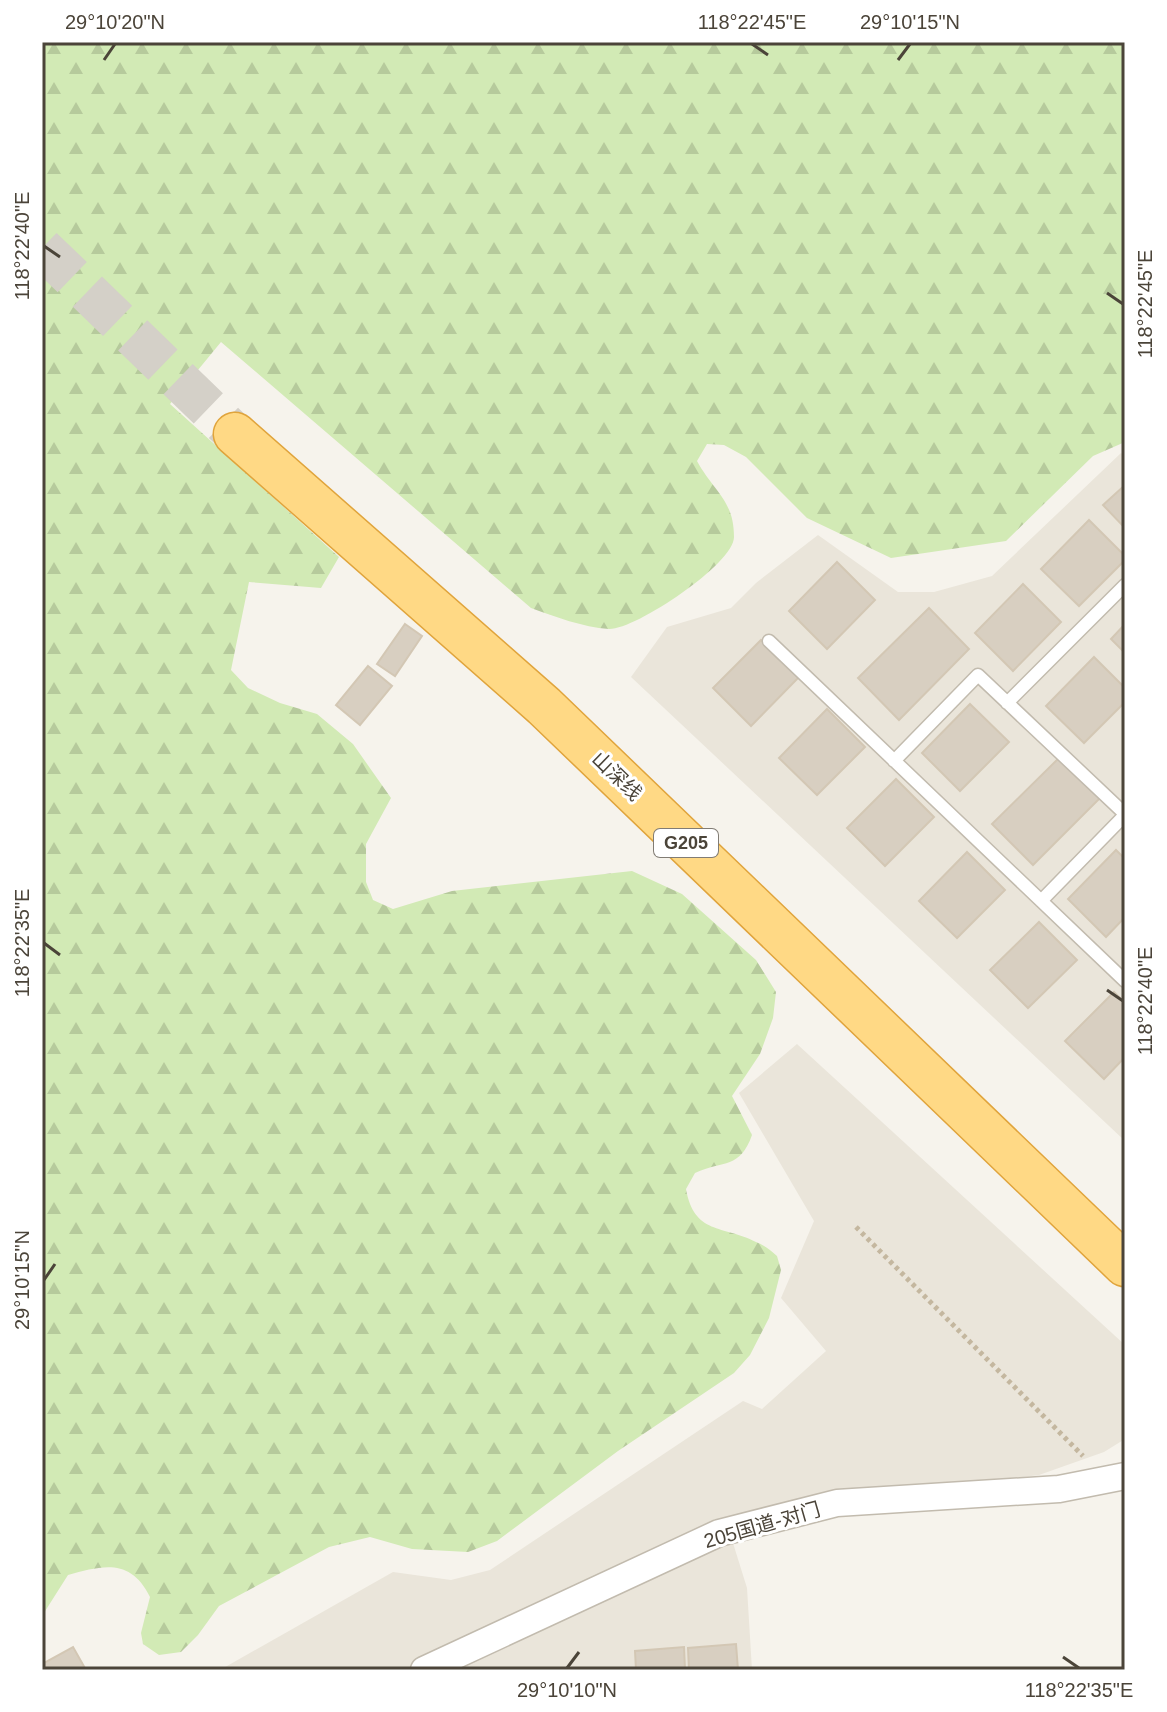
<svg xmlns="http://www.w3.org/2000/svg" width="1167" height="1712" font-family="Helvetica,'Noto Sans SC',sans-serif">
  <style>
    .residential { fill: #eae5da }
    .forest { fill: url(#forest-firs) }
    .building { fill: #d8cfc1; stroke: #d3c7b4; stroke-width: 2 }
    .lines { fill: none; stroke-linecap: round; stroke-linejoin: round }
    .trunk-tunnel { stroke: #d4d0c8; stroke-width: 42; stroke-dasharray: 42 21; stroke-linecap: butt }
    .service-casing { stroke: #c2bbae; stroke-width: 15 }
    .minor-casing { stroke: #c2bbae; stroke-width: 29 }
    .trunk-casing { stroke: #e0a43c; stroke-width: 45 }
    .path { stroke: #c4b79f; stroke-width: 5; stroke-dasharray: 4 4; stroke-linecap: butt }
    .service { stroke: #fff; stroke-width: 12 }
    .minor { stroke: #fff; stroke-width: 26 }
    .trunk { stroke: #ffd985; stroke-width: 42 }
    .ticks { fill: none; stroke: #4b4439; stroke-width: 3 }
    .labels { text-anchor: middle; stroke-width: 6; stroke-linejoin: round; paint-order: stroke }
    .shield { fill: #fff; stroke: #817c74; stroke-width: 2 }
    .shield-label { font-size: 18px; font-weight: bold; fill: #4b4439 }
    .street-label { font-size: 20px; fill: #4b4439; stroke: #fff }
    .neatline { fill: none; stroke: #4b4439; stroke-width: 3 }
    .ticks-label { font-size: 20px; text-anchor: middle; fill: #4b4439 }
  </style>
  <defs>
    <pattern id="forest-firs" width="22" height="20" patternUnits="userSpaceOnUse" patternTransform="scale(2)"><rect width="22" height="20" fill="#d2eab5"/><path d="M5 1l3.5 6h-7zM16 11l3.5 6h-7z" fill="#b6ca9c"/></pattern>
  </defs>
  <rect width="100%" height="100%" fill="#f6f3ec"/>
  <path class="residential" d="M1121 453 1125 456V1141L631 677 667 627 731 608 756 583 818 535 898 592H934L992 576Z
    M797 1044 1125 1345V1439L1104 1452 1039 1475 953 1486 728 1527 747 1588 752 1670H220L393 1572 451 1580 490 1570 743 1401 762 1409 826 1351 781 1298 814 1221 739 1093Z"/>
  <path class="forest" d="M42 42H1125V442L1093 456 1006 541 891 558 807 518 746 457 724 445 707 444 697 461C714 492 734 500 734 537 734 564 635 630 609 629 582 627 556 617 531 608L221 342 170 404 339 557 321 588 249 582 231 670 248 688 280 703 317 714 353 744 391 798 366 844V882L373 900 393 909 452 891 632 871 682 894 756 960 776 992 773 1018 760 1054 732 1096 752 1135C740 1169 724 1160 695 1173L686 1189C694 1235 723 1225 756 1242 764 1245 771 1251 777 1256L781 1270 769 1318 750 1355 734 1373 618 1451 497 1541 468 1552 412 1549 370 1537 329 1547 219 1606 198 1635 181 1652 159 1655 143 1644 141 1633 150 1597C131 1558 103 1565 68 1575L42 1616Z"/>
  <path class="building" d="M1125 485V528L1103 505Z
    M1089 520 1125 556V560L1079 606 1041 569Z
    M837 562 875 600 827 649 789 611Z
    M1023 584 1061 622 1013 671 975 633Z
    M929 608 969 649 899 720 858 678Z
    M405 624 422 636 395 676 377 664Z
    M1125 624V653L1111 639Z
    M761 640 799 677 751 726 713 688Z
    M1094 657 1125 688V702L1084 743 1046 706Z
    M368 666 392 686 360 725 336 705Z
    M970 704 1009 742 960 791 922 753Z
    M827 709 865 747 817 795 779 758Z
    M1063 754 1103 795 1033 865 992 824Z
    M896 779 934 817 885 866 847 828Z
    M1116 850 1125 859V917L1106 937 1068 899Z
    M967 852 1005 890 957 938 919 901Z
    M1039 922 1077 960 1028 1008 990 970Z
    M1114 992 1125 1003V1057L1104 1079 1065 1041Z
    M736 1644 738 1670H689L688 1648Z
    M73 1647 86 1670H42V1664Z
    M684 1647 685 1670H636L635 1651Z"/>
  <g class="lines">
    <path class="trunk-tunnel" d="M42 248 235 434"/>
    <g class="service-casing">
      <path id="service" d="M769 641 1125 981
        M1007 703 1125 585
        M894 761 978 675 1125 814
        M1041 901 1125 815"/>
    </g>
    <g class="minor-casing">
      <path id="minor" d="M424 1670 719 1533 837 1503 1059 1489 1125 1476"/>
    </g>
    <g class="trunk-casing">
      <path id="trunk" d="M235 434 544 706 1125 1265"/>
    </g>
    <path class="path" d="M856 1227 1083 1456"/>
    <use href="#service" class="service"/>
    <use href="#minor" class="minor"/>
    <use href="#trunk" class="trunk"/>
  </g>
  <path class="ticks" d="M752 44 768 55M104 60 115 44M898 60 910 44M44 246 60 257M1107 293 1123 304M44 943 60 955M1107 990 1123 1001M44 1280 55 1264M1063 1657 1079 1668M567 1668 579 1652"/>
  <g class="labels">
    <rect class="shield" x="654" y="829" width="64" height="28" rx="6"/>
    <g class="shield-label">
      <text x="686" y="849">G205</text>
    </g>
    <g class="street-label">
      <text transform="translate(617 776) rotate(44)" y="7">山深线</text>
      <text transform="translate(762 1525) rotate(-16)" y="7">205国道-对门</text>
    </g>
  </g>
  <rect width="1167" height="1712" fill="none" stroke="#ffffff" stroke-width="88"/>
  <rect x="44" y="44" width="1079" height="1624" class="neatline"/>
  <g class="ticks-label">
    <text x="115" y="29">29°10'20"N</text>
    <text x="752" y="29">118°22'45"E</text>
    <text x="910" y="29">29°10'15"N</text>
    <text transform="translate(22 246) rotate(-90)" y="7">118°22'40"E</text>
    <text transform="translate(1145 304) rotate(-90)" y="7">118°22'45"E</text>
    <text transform="translate(22 943) rotate(-90)" y="7">118°22'35"E</text>
    <text transform="translate(1145 1001) rotate(-90)" y="7">118°22'40"E</text>
    <text transform="translate(22 1280) rotate(-90)" y="7">29°10'15"N</text>
    <text x="567" y="1697">29°10'10"N</text>
    <text x="1079" y="1697">118°22'35"E</text>
  </g>
</svg>
